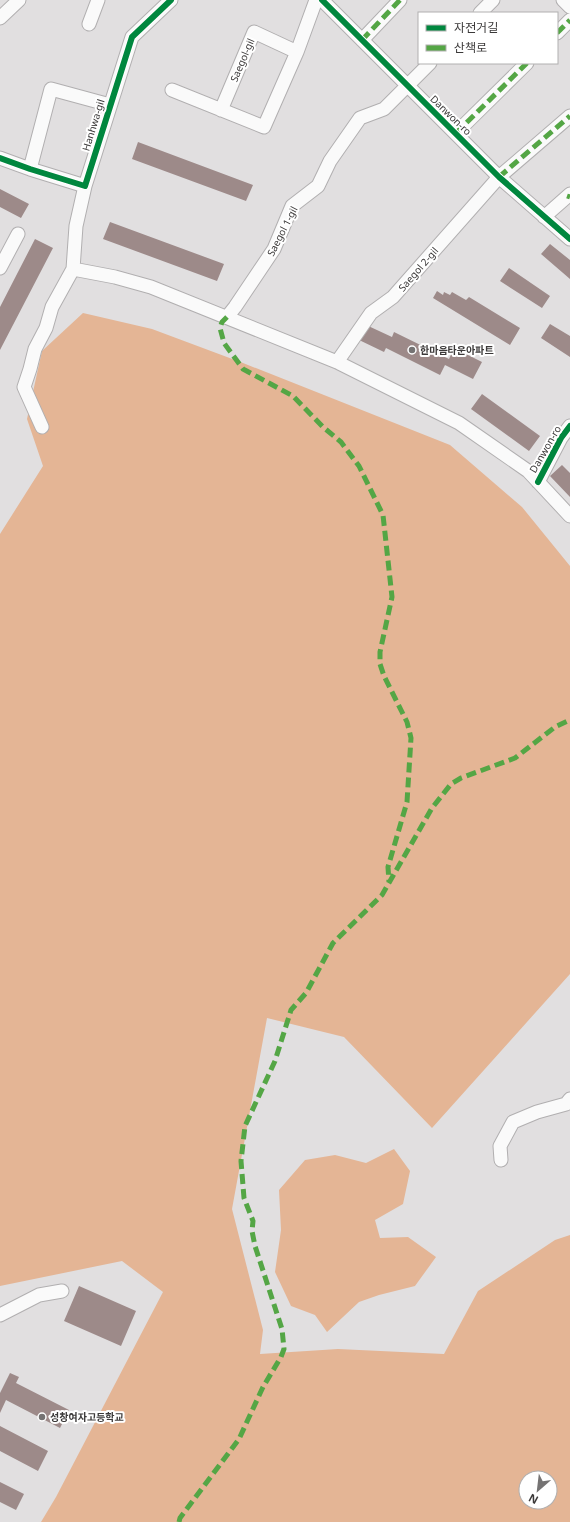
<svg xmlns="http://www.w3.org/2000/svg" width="570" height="1522" font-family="'Noto Sans','Noto Sans KR',sans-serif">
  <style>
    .forest { fill: #e4b595; fill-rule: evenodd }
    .building { fill: #9d8a89 }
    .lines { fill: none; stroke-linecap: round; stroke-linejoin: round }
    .minor-casing { stroke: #b1afb0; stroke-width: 15 }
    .minor { stroke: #fafafa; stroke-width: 13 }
    .quiet { stroke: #54a645; stroke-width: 5; stroke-dasharray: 10 5; stroke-linecap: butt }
    .cycleway-casing { stroke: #fff; stroke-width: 8 }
    .cycleway { stroke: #00873e; stroke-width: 6 }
    .poi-dot { fill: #757373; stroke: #fff; stroke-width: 1.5 }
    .labels { text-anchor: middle; stroke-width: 4; stroke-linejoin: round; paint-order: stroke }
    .street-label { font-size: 10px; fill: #3b3939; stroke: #fff }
    .poi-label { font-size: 10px; font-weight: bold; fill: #3b3939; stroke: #fff; text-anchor: start }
  </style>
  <rect width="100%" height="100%" fill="#e1dfe0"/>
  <path class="forest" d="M83 313 152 329 243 363 450 445 522 507 570 566V974L432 1128 344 1037 267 1018 232 1209 263 1330 260 1354 338 1349 444 1354 478 1291 555 1240 570 1235V1522H41L56 1497 163 1292 122 1261 0 1286V534L43 466 27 419 42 351ZM526 1478H550V1502H526Z
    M394 1149 410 1171 403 1204 375 1220 380 1238 408 1237 436 1257 415 1286 379 1295 359 1302 327 1332 315 1315 291 1306 275 1272 281 1230 279 1190 305 1160 335 1155 366 1163Z"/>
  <path class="building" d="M138 142 253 185 246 201 132 159Z
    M0 189 29 204 21 218 0 207Z
    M110 222 224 264 217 281 103 239Z
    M35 239 53 248 0 350V307Z
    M550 244 570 260V279L541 254Z
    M509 268 550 296 542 308 500 281Z
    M437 291 443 295 444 292 450 295 452 292 466 300 469 297 520 328 510 345 433 298Z
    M364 324 392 337 394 332 449 359 454 348 482 362 473 379 445 365 440 375 386 348 384 352 357 339Z
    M550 324 570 336V357L541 338Z
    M482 394 540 436 529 451 471 409Z
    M562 465 570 473V497L550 476Z
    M79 1286 136 1311 121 1346 64 1321Z
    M10 1373 19 1377 16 1383 69 1410 60 1428 6 1400 0 1413V1393Z
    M0 1426 48 1451 38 1471 0 1451Z
    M0 1482 24 1494 16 1510 0 1502Z"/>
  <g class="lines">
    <g class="minor-casing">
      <path id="minor" d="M322 0 499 177 570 239
        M563 0 570 7
        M480 13 493 0
        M0 18 19 0
        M89 24 98 0
        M557 33 570 20
        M362 40 400 0
        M172 90 264 127 297 52 316 0
        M221 110 254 32 297 52
        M456 133 527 63
        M0 158 30 169 85 186
        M30 169 51 89 110 105
        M544 217 570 194
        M0 268 18 234
        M73 269 115 277 151 287 337 362 459 423 528 471 570 516
        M227 317 235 307 274 249 292 206 318 186 330 161 360 118 384 109 430 63
        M337 362 371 313 393 297 499 177 570 116
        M42 427 24 387 30 369 35 349 46 328 52 307 73 269 76 226 85 186 132 37 171 0
        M538 482 561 438 570 426
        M501 1160 500 1146 513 1122 537 1112 566 1104 570 1099
        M0 1315 39 1295 62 1291"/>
    </g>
    <use href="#minor" class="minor"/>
    <path class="quiet" d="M557 33 570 20
      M362 40 400 0
      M456 133 527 63
      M499 177 570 116
      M567 196 570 197
      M227 317 222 322 220 328 224 343 243 369 293 396 323 427 341 442 359 466 383 515 392 597 380 652V664L384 676 407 722 411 738 407 802 388 867 389 882
      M179 1522 180 1518 239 1439 263 1387 281 1357 284 1349 282 1329 255 1246 252 1231 253 1221 244 1198 241 1161 245 1126 275 1061 291 1010 306 993 333 943 382 895 432 808 451 784 461 778 515 758 555 727 570 720"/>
    <g class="cycleway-casing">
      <path id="cycleway" d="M322 0 499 177 570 239
        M0 158 30 169 85 186 132 37 171 0
        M538 482 561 438 570 426"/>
    </g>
    <use href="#cycleway" class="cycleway"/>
  </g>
  <g class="poi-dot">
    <circle cx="412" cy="350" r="4"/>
    <circle cx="42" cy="1417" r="4"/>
  </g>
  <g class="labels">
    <g class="street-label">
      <text transform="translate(242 60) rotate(-67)" y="4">Saegol-gil</text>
      <text transform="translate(451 115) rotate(44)" y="4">Danwon-ro</text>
      <text transform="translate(93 125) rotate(-73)" y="4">Hanhwa-gil</text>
      <text transform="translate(282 231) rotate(-63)" y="4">Saegol 1-gil</text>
      <text transform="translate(418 269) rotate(-49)" y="4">Saegol 2-gil</text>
      <text transform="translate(545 449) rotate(-60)" y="4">Danwon-ro</text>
    </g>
    <g class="poi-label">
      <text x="420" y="354">한마음타운아파트</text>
      <text x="50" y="1421">성창여자고등학교</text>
    </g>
  </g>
  <rect x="418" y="12" width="140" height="52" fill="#ffffff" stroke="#b1b0b0"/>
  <rect x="426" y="25" width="20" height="6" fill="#00873e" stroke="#b1b0b0"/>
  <text x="454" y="32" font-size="12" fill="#3b3939">자전거길</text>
  <rect x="426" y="45" width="20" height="6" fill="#54a645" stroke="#b1b0b0"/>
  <text x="454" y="52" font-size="12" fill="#3b3939">산책로</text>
  <g transform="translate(538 1490) rotate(208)"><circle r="19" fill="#ffffff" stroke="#b1b0b0"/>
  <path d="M0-3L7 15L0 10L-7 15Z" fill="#757373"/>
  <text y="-6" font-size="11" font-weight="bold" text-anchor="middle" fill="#3b3939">N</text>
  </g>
</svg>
